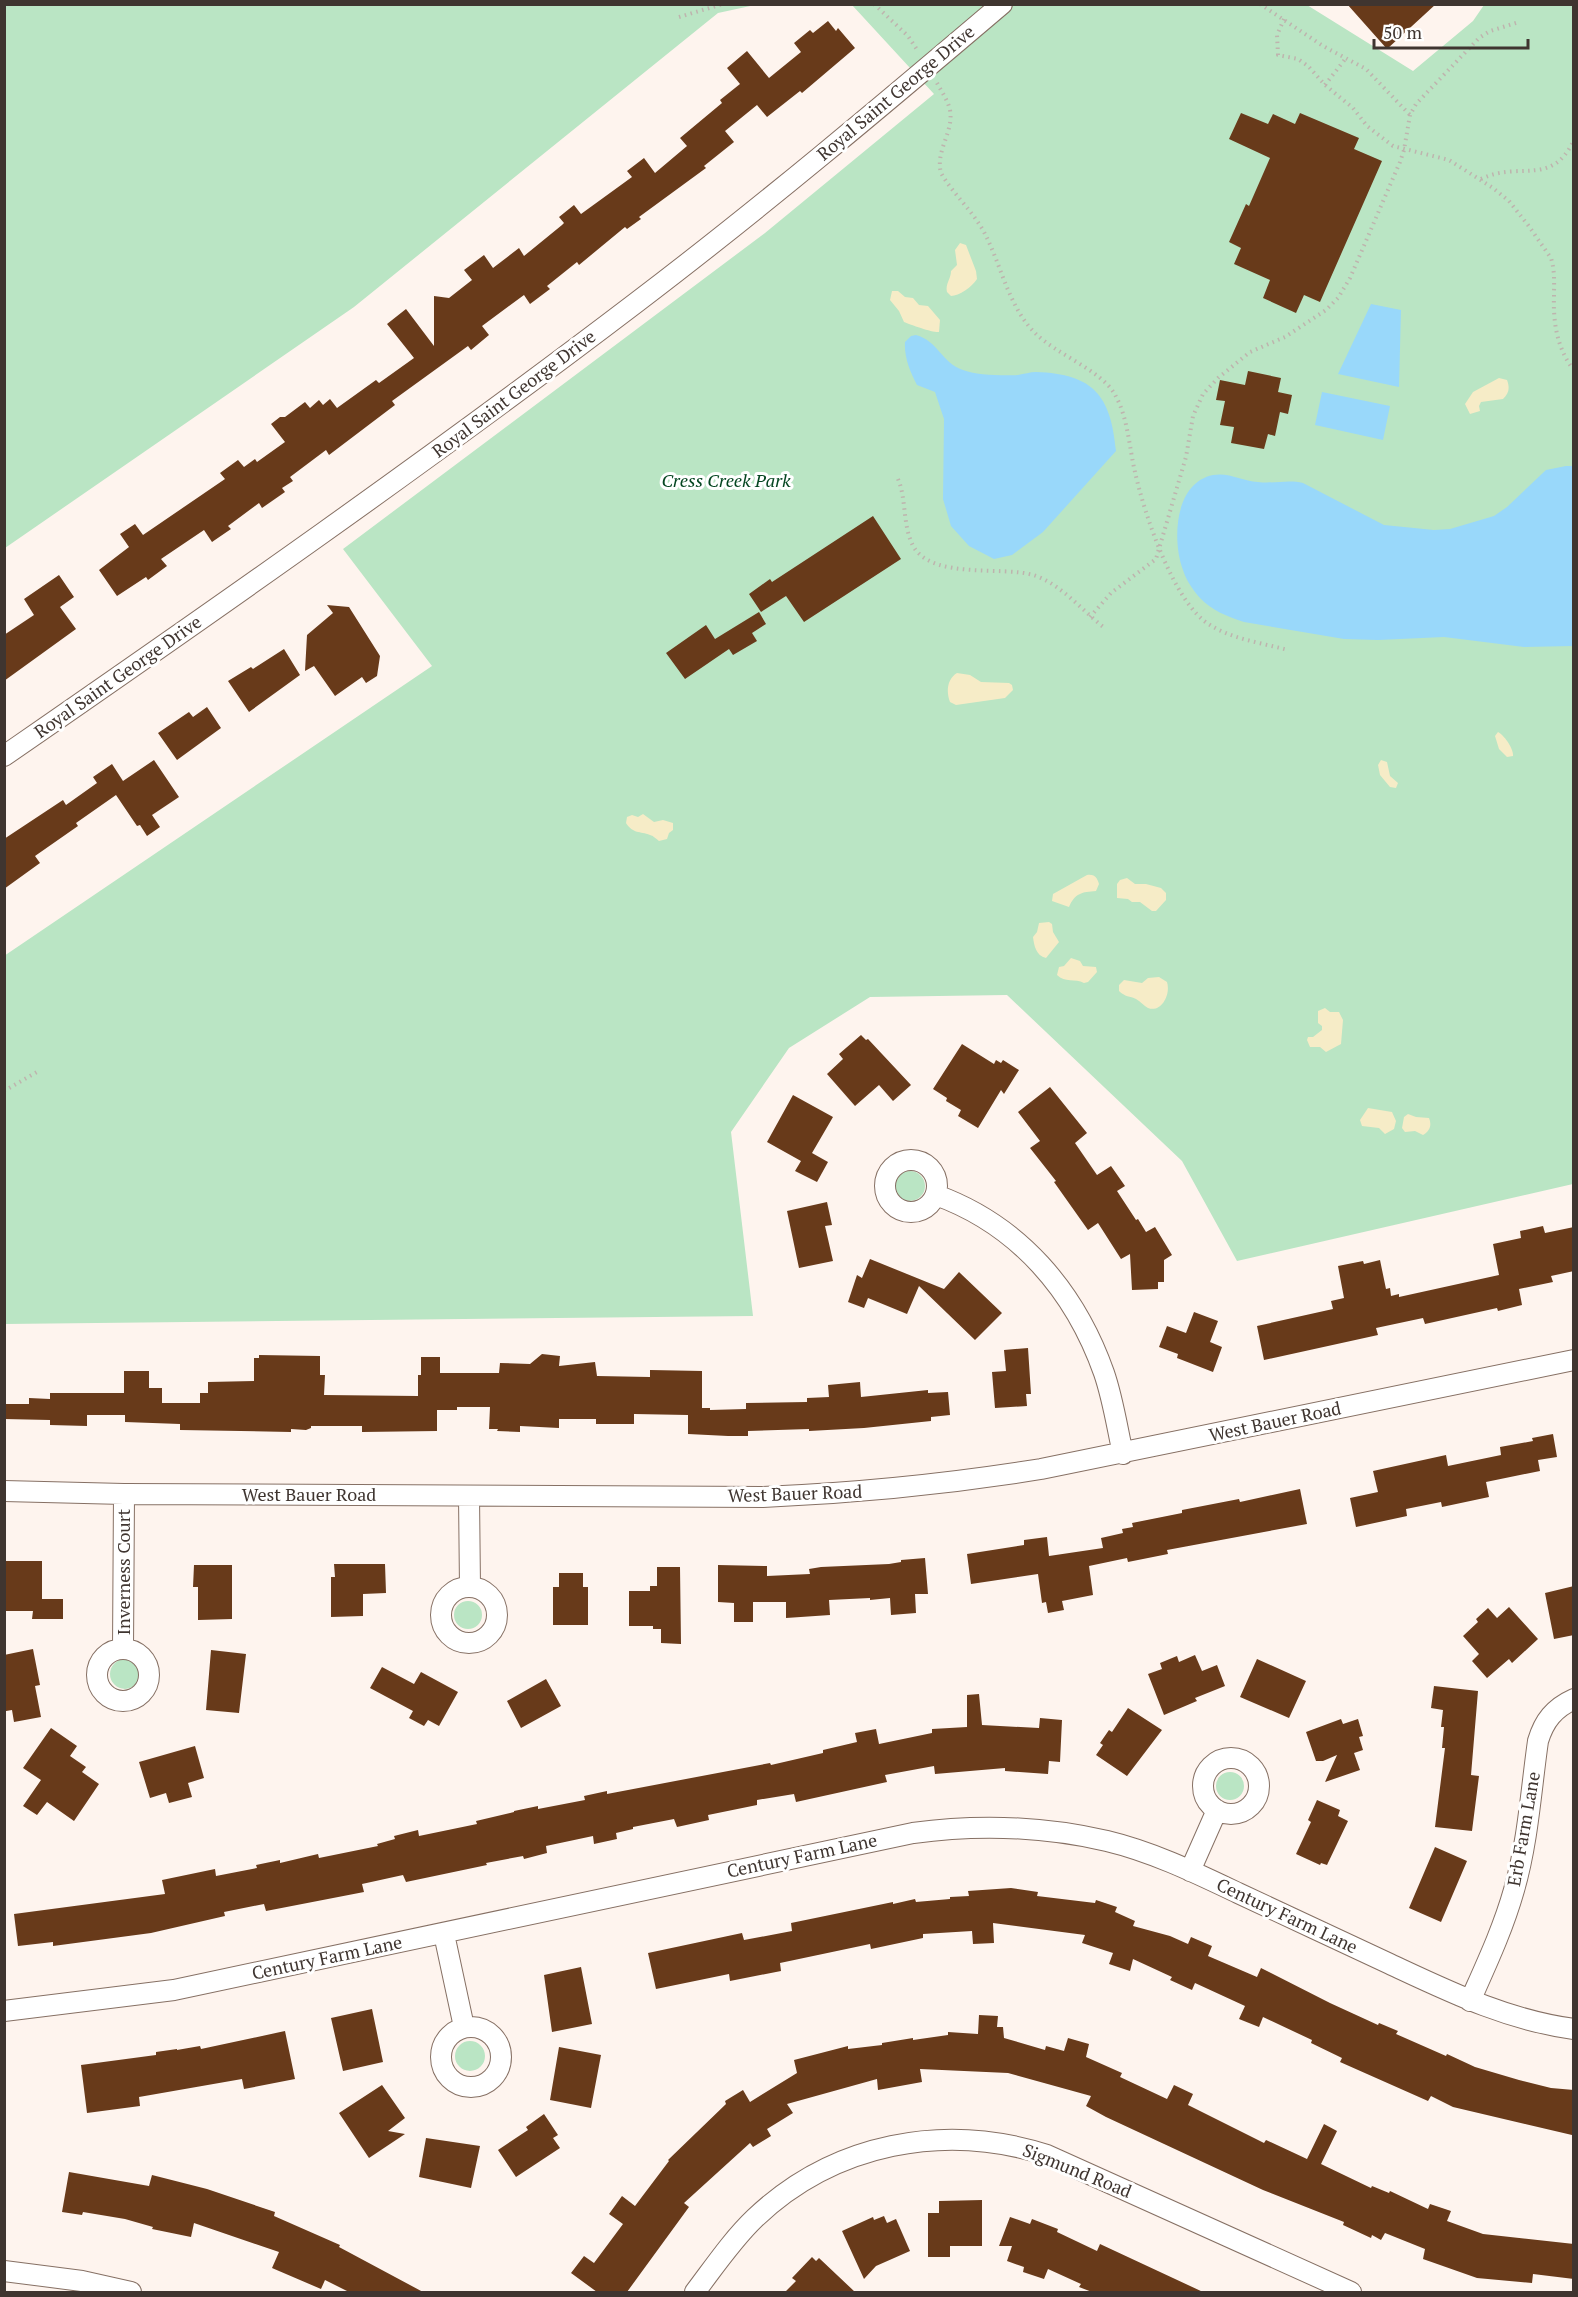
<svg xmlns="http://www.w3.org/2000/svg" width="1578" height="2297" font-family="'PT Serif',serif">
  <style>
    .green { fill: #bae5c4 }
    .sand { fill: #f6ecc7 }
    .water { fill: #99d8fa }
    .building { fill: #683a1a }
    .lines { fill: none; stroke-linecap: round; stroke-linejoin: round }
    .street-casing { stroke: #867064; stroke-width: 22 }
    .path { stroke: #beb4ae; stroke-width: 4; stroke-dasharray: 1.5 4.5; stroke-linecap: butt }
    .street { stroke: #fff; stroke-width: 20 }
    .labels { text-anchor: middle; stroke-width: 6; stroke-linejoin: round; paint-order: stroke }
    .street-label { font-size: 18px; fill: #3f3530; stroke: #fff }
    .park-label { font-size: 18px; font-style: italic; fill: #054621; stroke: #fff }
  </style>
  <rect width="100%" height="100%" fill="#fef4ee"/>
  <path class="green" d="M5 4H755V5L718 13 354 307 5 548Z
    M852 5H1307L1413 71 1473 21 1484 5H1573V1184L1237 1261 1182 1161 1007 995 870 997 789 1048 731 1132 753 1316 5 1324 4 956 432 666 343 549 765 233 934 94Z
    M895 1186a15 15 0 1 1 30 0a15 15 0 1 1-30 0Z
    M454 1615a14 14 0 1 1 28 0a14 14 0 1 1-28 0Z
    M110 1674a15 15 0 1 1 30 0a15 15 0 1 1-30 0Z
    M1216 1786a14 14 0 1 1 28 0a14 14 0 1 1-28 0Z
    M455 2056a15 15 0 1 1 30 0a15 15 0 1 1-30 0Z"/>
  <path class="sand" d="M960 243 966 245 976 271 977 279C972 287 959 296 951 296L947 292C945 284 951 279 951 271L957 265 955 250Z
    M892 291H898L905 297 913 298 919 305 928 306 940 320 939 332C934 333 911 325 904 322L899 311 890 300Z
    M1499 378 1507 380C1510 388 1509 393 1503 399L1481 402 1479 406 1480 411 1470 414 1465 404 1473 392Z
    M957 673 970 675 981 682 1009 683 1012 685 1013 690 1005 698 956 705 950 702C946 692 947 679 957 673Z
    M1498 732C1504 735 1514 749 1513 756L1507 757 1499 749 1495 736Z
    M1381 760 1387 762 1390 776 1398 783 1396 788 1390 787 1380 775 1378 765Z
    M643 814 654 822 663 820 673 823V830L669 833 667 839 659 841C656 839 654 836 650 835 640 831 633 834 626 823L627 817 632 815 638 817Z
    M1087 875C1094 874 1097 877 1099 884L1096 891C1082 892 1075 893 1069 907L1052 901 1053 894Z
    M1127 878 1135 884H1146L1161 888 1166 893V900L1156 911H1152L1140 902H1132L1128 899 1117 898V884L1120 880Z
    M1049 922 1052 924 1053 932 1059 942 1046 958C1036 956 1034 945 1033 937L1037 932 1039 923Z
    M1071 958 1080 961 1083 966 1096 967 1097 972 1088 982 1084 983C1075 978 1065 983 1057 975L1059 967 1064 966Z
    M1159 977 1167 982C1171 995 1161 1013 1148 1008 1144 1006 1140 1001 1136 999 1130 996 1125 997 1119 991V985L1124 980 1142 983 1148 978Z
    M1325 1008 1330 1012H1339L1343 1020 1341 1044 1326 1052 1320 1047H1310L1307 1040 1308 1037H1313L1322 1030V1026L1318 1023V1011Z
    M1368 1108 1392 1112 1396 1121 1394 1129 1385 1134 1379 1128 1362 1126 1360 1120Z
    M1408 1114 1416 1117 1429 1118C1432 1125 1430 1131 1423 1135L1415 1131 1405 1132 1402 1128 1404 1117Z"/>
  <path class="water" d="M1371 304 1401 310 1399 387 1338 374Z
    M916 335C938 341 942 363 963 370 975 375 1004 376 1018 375 1024 374 1030 372 1036 372 1094 374 1111 396 1116 451L1043 532 1012 555 994 559 969 546 951 526 943 499 944 419 935 392 917 385C910 372 904 357 905 342L911 336Z
    M1322 392 1390 406 1383 440 1315 425Z
    M1566 466H1574L1573 646 1524 647 1444 637 1378 640 1344 639 1244 622C1228 617 1211 610 1200 598 1193 590 1186 580 1183 570 1172 541 1174 483 1213 475 1229 472 1242 481 1258 482 1274 484 1288 479 1303 483L1384 525 1434 530 1450 529 1494 516 1507 507 1546 470Z"/>
  <path class="building" d="M1347 4H1436L1387 49Z
    M828 21 836 31 838 28 855 48 802 93 800 91 767 117 757 105 725 131 734 142 704 166 706 168 639 217 641 219 627 229 625 227 579 265 577 262 547 286 550 289 530 304 524 295 482 326 489 335 471 350 468 346 392 401 395 405 329 455 326 450 290 477 293 481 282 488 285 492 262 508 259 503 228 526 231 529 212 542 204 530 161 559 167 566 148 580 146 577 117 596 99 570 129 547 120 534 135 524 143 535 225 479 220 473 238 460 244 467 255 459 257 462 285 442 271 424 280 417H285L305 402 310 408 319 400 323 405 330 399 337 408 376 380 379 383 414 358 387 324 406 309 434 346V296L449 298 472 280 464 270 484 255 493 268 519 248 524 256 562 225 564 223 559 217 574 205 581 214 632 177 627 171 644 158 655 173 687 146 680 138 722 103 720 100 740 84 727 68 747 51 769 78 801 52 794 43 810 30 813 33Z
    M1241 113 1268 124 1273 114 1295 124 1300 113 1359 138 1354 149 1382 161 1320 302 1304 295 1296 313 1263 298 1270 280 1234 264 1241 248 1229 242 1246 204 1249 206 1270 158 1229 139Z
    M1248 371 1281 378 1278 392 1292 395 1288 414 1280 412 1275 436 1268 434 1264 449 1231 443 1234 427 1220 425 1225 401 1216 400 1220 380 1245 385Z
    M873 516 901 559 804 622 786 596 761 612 749 594 770 579 772 582Z
    M59 575 74 597 60 607 76 629 4 681V635L34 615 24 599Z
    M327 605 349 607 380 656 377 676 366 683 362 677 335 696 314 666 305 671 307 635 333 613Z
    M759 612 766 624 752 633 757 641 733 655 729 649 685 679 666 653 706 625 715 639Z
    M284 649 300 675 249 712 228 681 251 667 253 669Z
    M207 707 221 728 177 760 158 733 189 712 193 717Z
    M154 760 179 797 152 815 160 827 147 836 140 825 137 826 116 795 76 823 78 826 35 856 40 863 4 889V839L63 800 66 805 97 783 93 777 112 764 123 781Z
    M861 1035 866 1040 868 1039 911 1085 893 1101 879 1085 855 1106 827 1074 843 1059 839 1054Z
    M962 1044 994 1064 996 1060 1001 1063 1003 1060 1019 1070 1004 1094 1001 1090 978 1128 958 1116 961 1110 946 1101 947 1098 933 1089Z
    M1050 1087 1087 1133 1075 1143 1097 1175 1111 1166 1125 1186 1117 1191 1136 1220 1138 1219 1146 1232 1155 1227 1172 1255 1164 1260V1282H1158V1289L1132 1290 1130 1254 1121 1259 1098 1223 1088 1230 1054 1182 1056 1181 1030 1148 1040 1141 1018 1112Z
    M793 1095 833 1117 812 1153 828 1162 817 1182 795 1171 801 1161 767 1142Z
    M827 1202 832 1225 825 1226 833 1261 799 1268 787 1211Z
    M1543 1226 1545 1233 1574 1227V1271L1551 1276 1553 1282 1519 1289 1522 1305 1498 1311 1497 1308 1425 1324 1423 1318 1376 1328 1378 1335 1264 1360 1257 1326 1333 1309 1331 1301 1344 1298 1338 1266 1363 1261 1364 1264 1380 1260 1386 1289 1390 1288 1391 1296 1399 1294V1297L1499 1275 1493 1244 1521 1238 1520 1231Z
    M870 1259 944 1289 959 1272 1002 1313 975 1340 919 1286 907 1314 868 1298 864 1308 848 1302 857 1275 862 1278Z
    M1194 1312 1218 1321 1210 1342 1222 1347 1213 1372 1177 1358 1178 1354 1159 1347 1167 1326 1186 1333Z
    M1028 1348 1031 1394H1026L1027 1406 995 1408 992 1372 1006 1371 1004 1350Z
    M542 1354 560 1356 559 1366 595 1362 597 1376 650 1377V1370L702 1371V1408H710V1410L746 1409V1403L807 1402V1398L829 1397 828 1385 860 1382 861 1397 928 1390V1393L948 1392 950 1415 931 1417V1421L864 1428 809 1431V1429L748 1431V1436H728L688 1434V1415L634 1414V1424H596V1419H559V1428L520 1426V1432L497 1431 498 1429H489L490 1407H457V1410H437V1431L362 1432V1426H311V1428L306 1430 291 1429V1432L180 1430V1424L125 1422V1415H87V1426L50 1425V1420L4 1419V1404H29V1398L50 1399V1393H124V1371H149V1388H162V1403H200V1393H208V1382L254 1381V1358H259V1355L320 1356V1375H325L324 1395 418 1396V1375H421V1357H440V1373H499L500 1363 530 1364Z
    M1553 1434 1557 1457 1538 1460 1540 1471 1486 1482 1489 1497 1442 1507 1441 1502 1406 1509 1407 1516 1356 1527 1350 1498 1378 1492 1373 1471 1446 1455 1448 1466 1501 1455 1500 1447 1533 1441 1532 1438Z
    M1300 1489 1307 1524 1167 1550 1168 1554 1128 1562 1127 1558 1089 1566 1093 1595 1062 1601 1064 1610 1048 1613 1046 1602 1042 1603 1038 1574 971 1584 967 1554 1024 1545V1540L1047 1537 1049 1556 1103 1548 1101 1538 1123 1533 1122 1529 1133 1527 1132 1523 1182 1513V1510L1239 1499 1240 1502Z
    M925 1558 928 1594H915L916 1613 891 1615 890 1598 870 1600V1598L829 1600 830 1615 786 1618V1602H753V1622H734V1603L718 1602V1565L767 1566V1576L810 1574 809 1569 821 1567 889 1564 901 1562V1560Z
    M4 1561H42V1599H63V1619H32L33 1611H4Z
    M334 1564H385L386 1593 363 1594V1616L331 1617V1577H335Z
    M194 1565H232V1619L198 1620V1587H193Z
    M657 1567H680L681 1644 661 1643V1629H653V1626H629V1591H650V1586H657Z
    M559 1573H583V1587H588V1625H553V1587H559Z
    M1574 1586V1635L1554 1639 1545 1593Z
    M1509 1607 1538 1639 1512 1663 1509 1659 1487 1678 1472 1661 1479 1654 1463 1636 1478 1622 1476 1619 1488 1608 1497 1618Z
    M33 1649 40 1685 35 1686 41 1717 14 1722 12 1710 6 1711 4 1703V1655Z
    M211 1650 246 1654 239 1713 206 1710Z
    M1195 1655 1202 1671 1217 1665 1225 1686 1195 1698 1197 1701 1164 1715 1148 1674 1162 1669 1160 1663 1177 1656 1179 1662Z
    M1257 1659 1306 1681 1289 1718 1240 1697Z
    M382 1667 414 1684 421 1672 458 1692 439 1726 428 1720 424 1726 409 1718 413 1711 370 1688Z
    M546 1679 561 1706 521 1728 507 1701Z
    M1434 1686 1478 1691 1471 1775 1479 1776 1472 1831 1435 1827 1445 1748H1442L1444 1727H1441L1443 1710 1431 1708Z
    M979 1694 982 1725 1039 1728 1040 1718 1062 1720 1060 1762 1049 1761 1048 1774 1005 1771V1768L935 1774 934 1766 885 1775 887 1782 796 1802 794 1794 757 1800V1805L708 1815 709 1820 677 1827 674 1819 633 1827V1829L616 1833 617 1839 594 1844 593 1836 546 1846 547 1853 524 1859 523 1856 486 1863 487 1865 406 1882 403 1875 362 1884 364 1892 266 1911 264 1904 224 1912 225 1916 151 1933 53 1946V1942L18 1946 14 1914 165 1894 162 1880 215 1869 216 1876 257 1868 256 1865 280 1860V1863L318 1854 319 1858 378 1846 377 1844 395 1839 394 1836 418 1830 419 1836 477 1824 476 1821 514 1812V1811L538 1806V1809L585 1800 584 1796 607 1791V1794L770 1763 771 1765 823 1753V1750L857 1742 855 1733 876 1729 879 1744 932 1733V1729L967 1727V1695Z
    M1128 1708 1162 1730 1127 1776 1096 1755 1103 1745 1100 1743 1109 1730 1112 1732Z
    M1341 1719 1343 1724 1358 1719 1363 1736 1359 1737 1363 1750 1354 1753 1360 1770 1325 1782 1337 1755 1323 1761H1316L1306 1732Z
    M51 1728 77 1746 70 1756 86 1767 82 1772 99 1784 74 1821 47 1802 37 1815 23 1806 41 1780 23 1768Z
    M195 1746 204 1778 188 1783 192 1797 169 1803 166 1793 150 1798 139 1762Z
    M1317 1800 1340 1810 1338 1816 1348 1821 1327 1865 1321 1863 1320 1865 1296 1854 1311 1822 1308 1820Z
    M1435 1847 1467 1861 1441 1922 1409 1908Z
    M1011 1888 1038 1892 1037 1896 1095 1903 1096 1900 1117 1907 1115 1912 1135 1921 1133 1926 1170 1936 1188 1944 1191 1937 1212 1946 1208 1956 1257 1977 1261 1968 1330 2003 1378 2025 1379 2023 1398 2031 1396 2034 1446 2056 1447 2054 1475 2067 1519 2080 1551 2088 1574 2090 1572 2135 1453 2107 1431 2096 1428 2101 1340 2062 1342 2058 1311 2043 1312 2040 1263 2017 1259 2027 1239 2019 1245 2006 1195 1983 1192 1990 1170 1980 1172 1977 1133 1959 1130 1971 1109 1964 1113 1953 1082 1943 1085 1935 993 1923 994 1943 973 1944 972 1931 923 1934V1938L871 1949 870 1944 780 1963 781 1971 730 1981 729 1974 656 1989 648 1953 742 1933 744 1940 792 1931 791 1923 893 1902V1904L915 1899 916 1902 950 1899V1897L969 1896 968 1891Z
    M581 1967 592 2024 552 2032 544 1975Z
    M372 2009 383 2062 343 2071 331 2018Z
    M979 2015 998 2016 997 2027H1003L1004 2038 1045 2050 1046 2046 1064 2051 1068 2038 1089 2044 1086 2057 1122 2073 1120 2077 1167 2099 1174 2085 1193 2094 1188 2105 1264 2143 1266 2140 1307 2159 1324 2124 1337 2131 1321 2164 1371 2188 1372 2186 1389 2193 1390 2191 1428 2209 1430 2204 1451 2211 1447 2221 1483 2234 1574 2244V2279L1533 2274 1532 2283 1477 2278 1423 2259 1425 2249 1385 2233 1381 2240 1372 2235 1371 2238 1343 2225 1344 2222 1263 2190 1106 2117 1086 2106 1091 2096 1008 2073 920 2069 922 2082 878 2090 877 2079 787 2104 793 2113 767 2129 771 2136 753 2147 750 2143 684 2203 689 2207 627 2292H597L571 2273 584 2256 594 2263 623 2224 609 2214 622 2196 635 2206 669 2161 668 2160 726 2104 725 2101 743 2090 750 2102 797 2073 794 2060 848 2046V2049L882 2045V2043L913 2038V2040L948 2035V2032L978 2034Z
    M285 2031 295 2079 244 2089 242 2079 139 2097 140 2106 87 2113 81 2065 156 2055V2052L177 2049V2050L200 2046 201 2049Z
    M559 2047 601 2055 591 2108 550 2100Z
    M382 2085 405 2118 388 2131 405 2134 369 2158 339 2113Z
    M544 2114 558 2135 553 2138 560 2148 516 2177 498 2150 528 2130 526 2127Z
    M426 2138 480 2146 471 2188 419 2177Z
    M69 2172 149 2186 152 2175 207 2189 275 2212 274 2216 340 2245 339 2247 423 2292H349L325 2280 321 2289 272 2268 279 2252 194 2223 191 2237 152 2229 153 2227 125 2219 83 2212 82 2215 62 2212Z
    M982 2200V2246H950V2257H928V2213H939V2201Z
    M884 2216 887 2223 896 2219 910 2251 876 2266 864 2279 842 2231 873 2217 874 2220Z
    M1010 2217 1030 2224 1032 2219 1058 2229 1057 2232 1097 2251 1100 2244 1203 2292H1092L1079 2287 1081 2284 1048 2269 1044 2279 1023 2272 1024 2267 1007 2261 1012 2246H999Z
    M812 2257 816 2261 819 2258 855 2292H785L796 2281 792 2278Z"/>
  <g class="lines">
    <g class="street-casing">
      <path id="street" d="M4 756C218 608 431 459 637 302 762 207 882 106 1002 4
        M885 1186a26 26 0 1 1 52 0a26 26 0 1 1-52 0Z
        M936 1195C1019 1225 1075 1291 1104 1373 1113 1399 1117 1427 1123 1454
        M4 1491 124 1494 763 1497C857 1493 948 1484 1041 1469L1574 1360
        M469 1496 470 1587
        M441 1615a28 28 0 1 1 56 0a28 28 0 1 1-56 0Z
        M97 1675a26 26 0 1 1 52 0a26 26 0 1 1-52 0Z
        M123 1649 124 1494
        M1203 1786a28 28 0 1 1 56 0a28 28 0 1 1-56 0Z
        M1190 1871 1217 1810
        M444 1934 464 2027
        M1470 2001C1486 1965 1503 1929 1514 1890 1528 1842 1531 1790 1538 1741 1544 1721 1554 1708 1574 1699
        M4 2011 174 1990 913 1833C978 1824 1042 1826 1107 1841 1153 1852 1196 1873 1238 1893 1289 1917 1339 1940 1390 1964 1450 1992 1507 2020 1574 2029
        M441 2057a30 30 0 1 1 60 0a30 30 0 1 1-60 0Z
        M4 2271 82 2281 131 2292
        M695 2292C714 2267 732 2240 755 2218 834 2143 944 2122 1047 2155L1351 2292"/>
    </g>
    <path class="path" d="M874 4 908 36 918 51
      M1260 4 1323 46 1366 69 1410 115
      M679 17 723 4
      M1284 19 1277 35 1278 55 1298 59 1308 66 1325 85 1353 108 1367 126 1393 146 1449 160 1493 188 1509 201 1528 225 1551 258C1555 271 1554 283 1554 296 1553 322 1557 348 1573 369
      M937 83C942 92 948 101 950 110 954 132 935 151 941 173 953 194 972 210 984 232 1001 264 1008 306 1035 333 1056 354 1100 370 1114 393 1128 416 1129 447 1135 472 1144 513 1174 604 1210 625 1232 639 1262 643 1288 650
      M1325 85 1346 58
      M1481 179C1520 160 1551 188 1574 140
      M898 479C907 500 902 529 915 549 936 579 1003 566 1033 575 1062 584 1083 612 1106 629
      M1090 617 1111 593 1156 559 1186 457 1193 416 1203 394 1218 378 1250 352 1285 337 1326 310 1338 298 1350 278 1400 162 1404 150 1410 115 1416 104 1479 38 1490 31 1516 23
      M4 1091 37 1072"/>
    <use href="#street" class="street"/>
  </g>
  <g class="labels">
    <g class="street-label">
      <text transform="translate(896 93) rotate(-40)" y="6">Royal Saint George Drive</text>
      <text transform="translate(514 394) rotate(-37)" y="6">Royal Saint George Drive</text>
      <text transform="translate(118 677) rotate(-35)" y="6">Royal Saint George Drive</text>
      <text transform="translate(1275 1422) rotate(-12)" y="6">West Bauer Road</text>
      <text transform="translate(795 1494) rotate(-2)" y="6">West Bauer Road</text>
      <text x="309" y="1501">West Bauer Road</text>
      <text transform="translate(124 1572) rotate(-90)" y="6">Inverness Court</text>
      <text transform="translate(1524 1829) rotate(-80)" y="6">Erb Farm Lane</text>
      <text transform="translate(802 1856) rotate(-12)" y="6">Century Farm Lane</text>
      <text transform="translate(1287 1916) rotate(25)" y="6">Century Farm Lane</text>
      <text transform="translate(327 1958) rotate(-12)" y="6">Century Farm Lane</text>
      <text transform="translate(1077 2171) rotate(22)" y="6">Sigmund Road</text>
    </g>
    <g class="park-label">
      <text x="726" y="487">Cress Creek Park</text>
    </g>
  </g>
  <rect width="1578" height="2297" fill="none" stroke="#3f3530" stroke-width="12"/>
  <path d="M1374 39v9h154v-9" fill="none" stroke="#3f3530" stroke-width="3"/>
  <text x="1383" y="39" font-size="18" fill="#3f3530" stroke="#ffffff" stroke-width="4.5" paint-order="stroke">50 m</text>
</svg>
